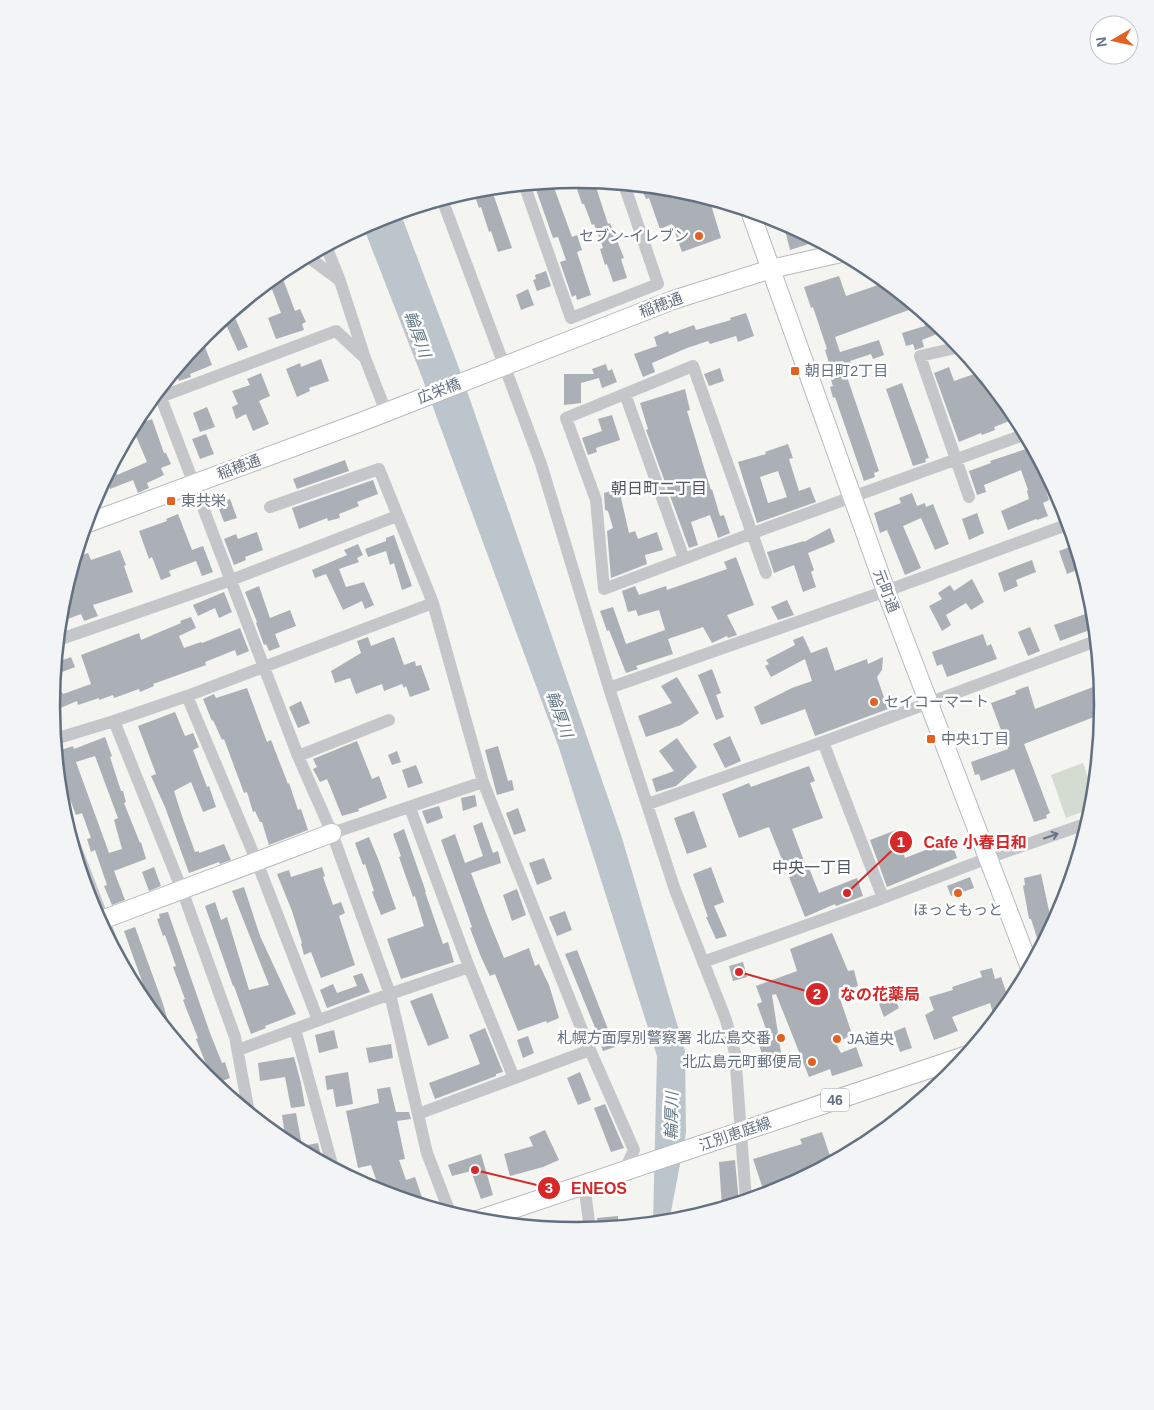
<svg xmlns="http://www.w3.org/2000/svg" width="1154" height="1410" font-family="Arial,'Noto Sans JP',sans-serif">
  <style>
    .green { fill: #d4dbd1 }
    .water { fill: #bcc5cc }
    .building { fill: #aab0b6; fill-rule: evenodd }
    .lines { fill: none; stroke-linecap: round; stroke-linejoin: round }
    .secondary-casing { stroke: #b6b9be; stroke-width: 20 }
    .primary-casing { stroke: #b4b7bc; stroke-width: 21 }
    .street { stroke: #c4c6ca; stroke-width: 12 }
    .secondary { stroke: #fff; stroke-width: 18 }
    .primary { stroke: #fff; stroke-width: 19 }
    .oneway { stroke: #687485 }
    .poi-dot { fill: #e46220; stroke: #fff; stroke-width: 2 }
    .labels { text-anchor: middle; stroke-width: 5; stroke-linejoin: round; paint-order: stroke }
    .shield { fill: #fff; stroke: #929ba7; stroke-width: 1 }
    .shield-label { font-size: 14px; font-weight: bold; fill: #637081 }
    .poi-label { font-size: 15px; fill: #637081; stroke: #fff; text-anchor: start }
    .street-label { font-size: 15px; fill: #637081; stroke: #fff }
    .water-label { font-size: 16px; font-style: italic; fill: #637985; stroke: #fff }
    .neighbourhood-label { font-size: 16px; fill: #505a66; stroke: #fff }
    .rim { fill: none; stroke: #637081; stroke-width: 2.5 }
    .leader { fill: none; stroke: #d62828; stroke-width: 2 }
    .callout-dot { fill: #d62828; stroke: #fff; stroke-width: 2 }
    .mark-label { font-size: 15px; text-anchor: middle; font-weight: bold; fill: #fff }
    .callout-label { font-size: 16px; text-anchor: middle; font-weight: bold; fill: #d62828; stroke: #fff; stroke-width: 5; stroke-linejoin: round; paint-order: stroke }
  </style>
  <rect width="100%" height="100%" fill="#f4f4f0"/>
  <path class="green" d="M1083 763 1094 794 1093 808 1066 818 1051 775Z"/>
  <path class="water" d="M400 212 459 368 622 838 685 1051 686 1133 669 1222 653 1223 657 1056 559 748 423 380 363 226 376 219Z"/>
  <path class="building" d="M552 182 572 237 577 235 582 250 577 252 591 295 577 300 576 295 572 297 561 265 560 262 566 260 558 237 553 238 534 184Z
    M595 184 608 224 610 223 624 258 621 259 627 278 613 282 607 264 605 265 600 249 603 248 594 224 592 225 584 204H582L577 189Z
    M640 186 680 189 709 198 721 238 682 252 672 224 660 229 649 198 646 199Z
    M491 188 512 248 498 252 491 231 489 232 481 207 479 208 473 190Z
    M783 222 818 241 790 250Z
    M546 271 551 286 537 291 533 280 536 279 535 275Z
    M839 276 846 296 887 282 917 307 835 337 840 352 879 340 884 355 873 359 871 354 850 361 853 368 845 371 879 471 874 473 875 477 864 481 835 397 833 398 830 387 833 386 831 380 834 379 825 350 827 349 813 307 811 308 804 287Z
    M283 279 295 311 300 309 306 322 302 324 304 330 276 339 268 318 281 313 270 284Z
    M528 289 534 305 521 310 516 295Z
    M919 309 939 326 942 332 922 340 924 347 915 350 913 344 906 346 902 333 925 326Z
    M232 311 248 347 238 351 223 318Z
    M746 313 754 336 738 342 736 336 710 344 708 341 687 348 652 363 655 372 643 377 634 354 657 346 654 337 668 331 669 334 694 325 696 330 731 320 730 318Z
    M205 347 212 365 190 374 191 377 179 381 175 370 180 364 193 358 191 352Z
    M321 359 329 381 309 388 310 391 297 397 286 369 300 363 301 367Z
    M606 364 608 371 612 369 617 382 602 388 599 378 581 383V403L564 405V374H594L592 369Z
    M949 367 954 381 980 372 998 394 1002 405 1006 403 1017 418 994 427 995 430 982 435 981 433 959 442 934 373Z
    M720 368 724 381 709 386 704 374Z
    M261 373 270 396 259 401 269 424 253 431 246 414 236 419 232 407 238 404 232 391 250 385 247 379Z
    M902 383 929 458 925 459 926 462 913 466 886 389Z
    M685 389 690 410 687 411 705 471 711 490 712 489 720 516 724 515 730 533 718 538 710 515 691 522 698 545 689 548 646 430 648 429 640 403Z
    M207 407 215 427 200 432 193 413Z
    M612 415 620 440 596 448 597 452 588 455 582 438 602 431 598 419Z
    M152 419 164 453H166L171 464 161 468 164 475 147 483 149 488 138 493 133 480 110 489 105 477 113 464 117 475 147 462 135 434 139 432 136 425Z
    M206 434 214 454 200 459 192 439Z
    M788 444 793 458 789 459 799 491 810 487 816 502 757 523 738 462 766 454 765 452ZM778 471 787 497 768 503 760 477Z
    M1032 447 1042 471H1040L1049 500 1043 503 1048 516 1037 520 1036 519 1008 530 1001 511 1029 499 1027 491 1028 490 1021 470 984 485 986 492 977 495 969 471 991 463 990 461Z
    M345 460 349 471 297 489 293 479Z
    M373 480 378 494 357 502 359 506 339 514 340 518 328 521 327 518 299 529 292 508Z
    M619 489 629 533 635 531 638 539 657 532 663 550 645 555 647 564 611 578 607 531 613 528 608 511 605 510 604 493Z
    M912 493 917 506 925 503 926 507 933 504 949 544 935 550 921 518 903 526 921 568 905 575 887 530 880 533 874 513 901 503 899 498Z
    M230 499 237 518 224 522 217 504Z
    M977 513 984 533 969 540 962 519Z
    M178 514 192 550 203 546 213 572 202 576 196 561 169 571 171 576 161 580 152 557 149 559 139 531 167 521 166 519Z
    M830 528 835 542 808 553 814 570 811 572 816 587 803 592 794 565 774 573 767 552 804 541V542Z
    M257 532 263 550 245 557 246 560 234 565 224 539 236 534 238 539Z
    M394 535 412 586 402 590 394 563 390 565 386 551 368 557 365 549 386 541V538Z
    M358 544 363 555 357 558 359 562 339 569 346 587 364 582 374 605 365 609 362 601 343 610 326 574 315 578 312 570 347 555 344 550Z
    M1075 545 1082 568 1067 574 1059 551Z
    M120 550 126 565 124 566 133 592 93 605 98 616 84 621 81 614 65 620 61 609V602L75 557 88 553 91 560Z
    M736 557 754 605 727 615 737 635 728 638 727 636 712 643 703 627 668 639 659 610 638 616 636 610 628 612 622 591 635 586 639 595 666 586 667 590 727 569 724 562Z
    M1032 560 1036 572 1016 580 1018 586 1004 592 998 573Z
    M972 579 984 602 971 610 966 603 946 615 951 625 942 631 929 606 942 599 938 593 950 585 954 591Z
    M259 586 270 618 290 610 296 626 275 634 280 647 269 651 266 644 264 645 256 623 257 622 245 592Z
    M224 592 232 612 219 618 215 608 198 616 193 605Z
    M787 600 794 615 778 620 771 607Z
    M613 607 626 644 665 630 673 654 636 666 638 669 626 673 609 630 607 631 600 611Z
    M1094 611 1095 628 1060 641 1054 625Z
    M191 617 196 628 179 636 184 648 201 642 202 643 240 628 249 651 237 656 235 650 205 662 206 665 153 684 154 686 140 692 139 689 114 698 113 695 99 700V698L78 705 77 701 58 709 52 696 62 692 63 694 91 684 81 655 139 633 141 640 181 623 180 621Z
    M1030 627 1040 651 1028 656 1018 632Z
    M983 634 987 646 991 644 997 659 947 677 942 664 937 666 932 652Z
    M803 636 811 653 827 647 835 671 867 659 868 664 883 657 882 670 877 677 888 709 815 736 805 709 761 725 754 707 792 688 812 681 805 659 771 677 765 666 769 664 766 660 795 645 793 640Z
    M368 637 371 646 394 637 404 665 415 661 416 666 421 665 430 690 410 697 406 686 404 688 402 684 384 691 382 684 356 694 350 678 335 683 331 671 361 653 357 641Z
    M71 657 75 667 62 672 58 662Z
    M712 669 721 693 716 695 724 717 716 720 698 675Z
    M677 677 699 713 681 725 646 737 638 716 672 703 661 686Z
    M1101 684 1102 714 1024 744 1050 813 1046 815 1047 818 1034 822 1014 769 981 781 979 774 975 775 971 762 1008 749 991 703 1016 694 1015 691 1028 686 1035 709Z
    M247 688 267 742 271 740 288 784 289 783 298 810 301 809 308 830 269 845 262 822H260L255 811 253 812 247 792 244 793 224 739 222 740 213 720 212 721 203 699 214 694 216 698Z
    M301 701 310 723 298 728 289 707Z
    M175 712 185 736 193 733 199 747 193 750 207 787 209 786 216 807 203 812 191 782 174 791 183 819 195 852 199 851V853L224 844 231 860 220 864 219 862 189 873 165 807 151 776 156 774 138 726Z
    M730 736 741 761 725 768 713 744Z
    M105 737 112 756 110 757 121 791H123L126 802 124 803 140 843 141 842 146 859 114 871 125 900 112 905 104 886 107 885 95 850 91 852 87 839 91 838 82 813 76 815 62 779 65 778 56 757 63 755 61 750 73 746 74 749ZM95 756 118 818 114 820 122 849 109 853 76 762Z
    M677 738 697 767 676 786 656 792 652 779 674 771 659 751Z
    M357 741 372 779 379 776 387 798 358 809 359 811 342 816 327 779 320 782 313 769 317 767 313 759Z
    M498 746 508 781 512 780 514 790 497 795 485 750Z
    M397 751 401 762 392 765 388 755Z
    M416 765 423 783 408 788 402 770Z
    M809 766 815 781 810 783 823 818 792 829 807 869 809 868 819 893 857 878 863 896 836 906 835 904 805 917 769 827 739 838 722 794 749 783 751 787Z
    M475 795 477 806 463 811 461 798Z
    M439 806 443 818 427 824 422 811Z
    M518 808 526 831 514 835 506 813Z
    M694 811 707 847 687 854 674 818Z
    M482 822 493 853 498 851 501 863 471 873 489 921 504 958 529 948 535 966 539 964 549 985 559 1018 547 1023 546 1021 518 1031 495 974 490 976 481 957 470 928 472 927 441 840 455 834 465 863 483 856 473 826Z
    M404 829 426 892H425L443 944 448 942 454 962 401 979 387 939 424 926 415 896 413 897 399 857 401 856 393 834Z
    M896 830 905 858 951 840 957 858 887 887 870 840Z
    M369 837 379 861 396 909 381 915 372 892 374 891 365 864 363 865 355 843Z
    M544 858 552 879 537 885 529 863Z
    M154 867 161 886 149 891 142 872Z
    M322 867 325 876 323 877 333 905 341 902 345 913 339 916 355 965 321 978 311 952 304 955 301 944 302 943 292 911 277 874 289 870 291 877Z
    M711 867 724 902 714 906 727 936 716 939 706 917H708L693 874Z
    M1041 874 1050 915 1060 912 1048 934 1037 938 1031 919H1029L1023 886 1025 885 1024 878Z
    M970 877 974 888 951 896 947 886Z
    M244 887 260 936 296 1014 265 1026 266 1028 251 1034 234 986H233L205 906 215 902 221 920 227 917 249 990 269 985 232 891Z
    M517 889 526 915 512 921 503 895Z
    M565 911 572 930 557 936 549 917Z
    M168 912 210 1033 222 1063 225 1062 230 1078 214 1084 196 1039 198 1038 186 1008 183 1000 185 999 173 967 176 966 165 935 163 936 157 919 160 918 159 914Z
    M135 927 162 1001 173 1037 154 1015 124 931Z
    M832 933 848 971 854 970 858 986 838 993 852 1034 836 1044 841 1053 856 1047 863 1066 832 1076 830 1069 809 1077 776 994 772 995 782 1059 769 1063 767 1056 763 1057 755 1033 766 1029 757 1004 762 1002 756 986 797 971 790 949Z
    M577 950 615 1047 603 1051 595 1030H596L565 954Z
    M743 962 747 977 733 981 729 966Z
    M992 968 995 979 1001 977 1010 1003 995 1020 990 1003 952 1017 958 1031 934 1040 925 1015 934 1010 929 997 953 990 952 987 982 977 980 971Z
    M362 973 370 992 327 1008 320 990 333 984 337 993 357 986 353 976Z
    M432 993 449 1038 428 1046 410 1001Z
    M894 997 899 1008 884 1017 879 1004Z
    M905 1027 912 1048 900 1052 893 1032Z
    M485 1028 503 1072 496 1074V1076L435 1099 429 1083 480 1064 469 1035Z
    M334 1030 338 1048 319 1053 315 1035Z
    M528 1036 534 1053 523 1058 517 1040Z
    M391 1044 393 1058 369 1063 366 1048Z
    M294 1057 301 1083 305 1106 291 1108 285 1077 260 1081 258 1063Z
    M348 1072 353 1104 336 1107 333 1089 327 1090 325 1076Z
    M580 1072 591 1100 578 1105 567 1078Z
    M390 1087 396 1112H409L411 1119 397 1121 405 1159 399 1160 406 1180 415 1177 425 1206 376 1191 368 1187 378 1185 371 1165 358 1168 346 1111 379 1103 377 1089Z
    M605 1104 624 1148 611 1152 594 1108Z
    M296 1113 302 1146 318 1143 321 1156 314 1157 286 1143 282 1115Z
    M545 1130 559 1160 543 1167 510 1176 504 1154 533 1146 529 1137Z
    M822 1132 832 1162 778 1191 765 1195 753 1159 802 1144 800 1139Z
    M481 1154 493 1195 481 1199 471 1171 452 1176 448 1165Z
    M735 1160 739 1203 722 1208 719 1162Z
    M618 1216V1227L598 1229 597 1218Z"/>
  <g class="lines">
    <g class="secondary-casing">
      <path id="secondary" d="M750 211 886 591 1030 968
        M85 524 361 422 673 300 771 269 841 253
        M99 921 332 833"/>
    </g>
    <g class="primary-casing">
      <path id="primary" d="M476 1221 966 1056"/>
    </g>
    <path class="street" d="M524 184 571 318 658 284 624 184
      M442 199 541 464 609 688 675 890 726 1020 735 1053 746 1200
      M326 246 340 281 365 358 386 412
      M307 256 339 280
      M960 347 920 356 969 497
      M158 390 298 756 332 833 390 994 427 1153 450 1213
      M625 394 684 559
      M150 401 336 331 365 358
      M270 507 379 469 433 603 483 782 590 1050 634 1150 624 1171
      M766 573 693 366 566 418 596 500 604 589 753 533 1026 434
      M58 640 231 580 397 516
      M609 688 886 591 1069 524
      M187 696 257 862 318 1020
      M114 721 182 890 235 1037 249 1113
      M53 725 58 738
      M55 739 114 721 187 696 433 603
      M823 742 883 898
      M298 756 389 720
      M648 804 823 742 1096 641
      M410 808 469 967 514 1078
      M64 817 115 950
      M332 833 483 782
      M1025 956 1038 952
      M703 962 883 898 988 858 1088 823
      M295 1029 333 1168
      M238 1050 390 994 469 967
      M418 1114 590 1050
      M584 1184 590 1229"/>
    <use href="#secondary" class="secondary"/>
    <use href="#primary" class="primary"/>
  </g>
  <defs><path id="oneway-shaft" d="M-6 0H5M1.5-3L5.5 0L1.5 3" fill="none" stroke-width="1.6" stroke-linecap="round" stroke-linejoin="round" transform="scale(1.25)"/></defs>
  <use class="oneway" href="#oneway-shaft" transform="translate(1051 836) rotate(-19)"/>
  <g class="poi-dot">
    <circle cx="699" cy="236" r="5"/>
    <rect x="790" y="366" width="10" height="10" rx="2.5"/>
    <rect x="166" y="496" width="10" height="10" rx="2.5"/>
    <circle cx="874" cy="702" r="5"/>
    <rect x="926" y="734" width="10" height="10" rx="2.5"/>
    <circle cx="958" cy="893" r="5"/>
    <circle cx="781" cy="1038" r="5"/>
    <circle cx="837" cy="1039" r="5"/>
    <circle cx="812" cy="1062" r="5"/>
  </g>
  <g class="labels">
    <rect class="shield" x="821" y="1088.5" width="28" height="23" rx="4"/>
    <g class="shield-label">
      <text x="835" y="1105">46</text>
    </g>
    <g class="poi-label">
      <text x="689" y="241" text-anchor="end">セブン-イレブン</text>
      <text x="805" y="376">朝日町2丁目</text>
      <text x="181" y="506">東共栄</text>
      <text x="884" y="707">セイコーマート</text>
      <text x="941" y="744">中央1丁目</text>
      <text x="958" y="915" text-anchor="middle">ほっともっと</text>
      <text x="771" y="1043" text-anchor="end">札幌方面厚別警察署 北広島交番</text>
      <text x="847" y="1044">JA道央</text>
      <text x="802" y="1067" text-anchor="end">北広島元町郵便局</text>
    </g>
    <g class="street-label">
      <text transform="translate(661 305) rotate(-20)" y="5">稲穂通</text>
      <text transform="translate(439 391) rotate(-21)" y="5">広栄橋</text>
      <text transform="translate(239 467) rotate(-20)" y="5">稲穂通</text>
      <text transform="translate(886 591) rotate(69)" y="5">元町通</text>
      <text transform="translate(735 1134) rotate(-19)" y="5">江別恵庭線</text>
    </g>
    <g class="water-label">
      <text transform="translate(418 334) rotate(70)" y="6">輪厚川</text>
      <text transform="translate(560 714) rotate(70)" y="6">輪厚川</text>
      <text transform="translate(671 1116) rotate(-89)" y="6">輪厚川</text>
    </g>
    <g class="neighbourhood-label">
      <text x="659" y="494">朝日町二丁目</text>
      <text x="812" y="873">中央一丁目</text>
    </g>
  </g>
  <path d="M0 0H1154V1410H0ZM60 705a517 517 0 1 1 1034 0a517 517 0 1 1-1034 0Z" fill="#f3f4f5" fill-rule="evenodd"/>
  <path class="rim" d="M60 705a517 517 0 1 1 1034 0a517 517 0 1 1-1034 0Z"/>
  <path class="leader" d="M847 893L901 842M739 972L817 994M475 1170L549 1188"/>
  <g class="callout-dot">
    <circle cx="847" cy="893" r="5"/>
    <circle cx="739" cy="972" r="5"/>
    <circle cx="475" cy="1170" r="5"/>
    <circle cx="901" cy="842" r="12"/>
    <circle cx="817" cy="994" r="12"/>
    <circle cx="549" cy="1188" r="12"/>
  </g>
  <g class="mark-label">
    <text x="901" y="847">1</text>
    <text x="817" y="999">2</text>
    <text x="549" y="1193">3</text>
  </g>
  <g class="callout-label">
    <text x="975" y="848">Cafe 小春日和</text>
    <text x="880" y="1000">なの花薬局</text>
    <text x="599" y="1194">ENEOS</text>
  </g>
  <g transform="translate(1114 40) rotate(261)"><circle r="24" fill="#ffffff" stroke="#c1c6cd"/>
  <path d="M0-4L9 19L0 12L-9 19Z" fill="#e46220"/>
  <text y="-8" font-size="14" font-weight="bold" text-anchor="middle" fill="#637081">N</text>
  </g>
</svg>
